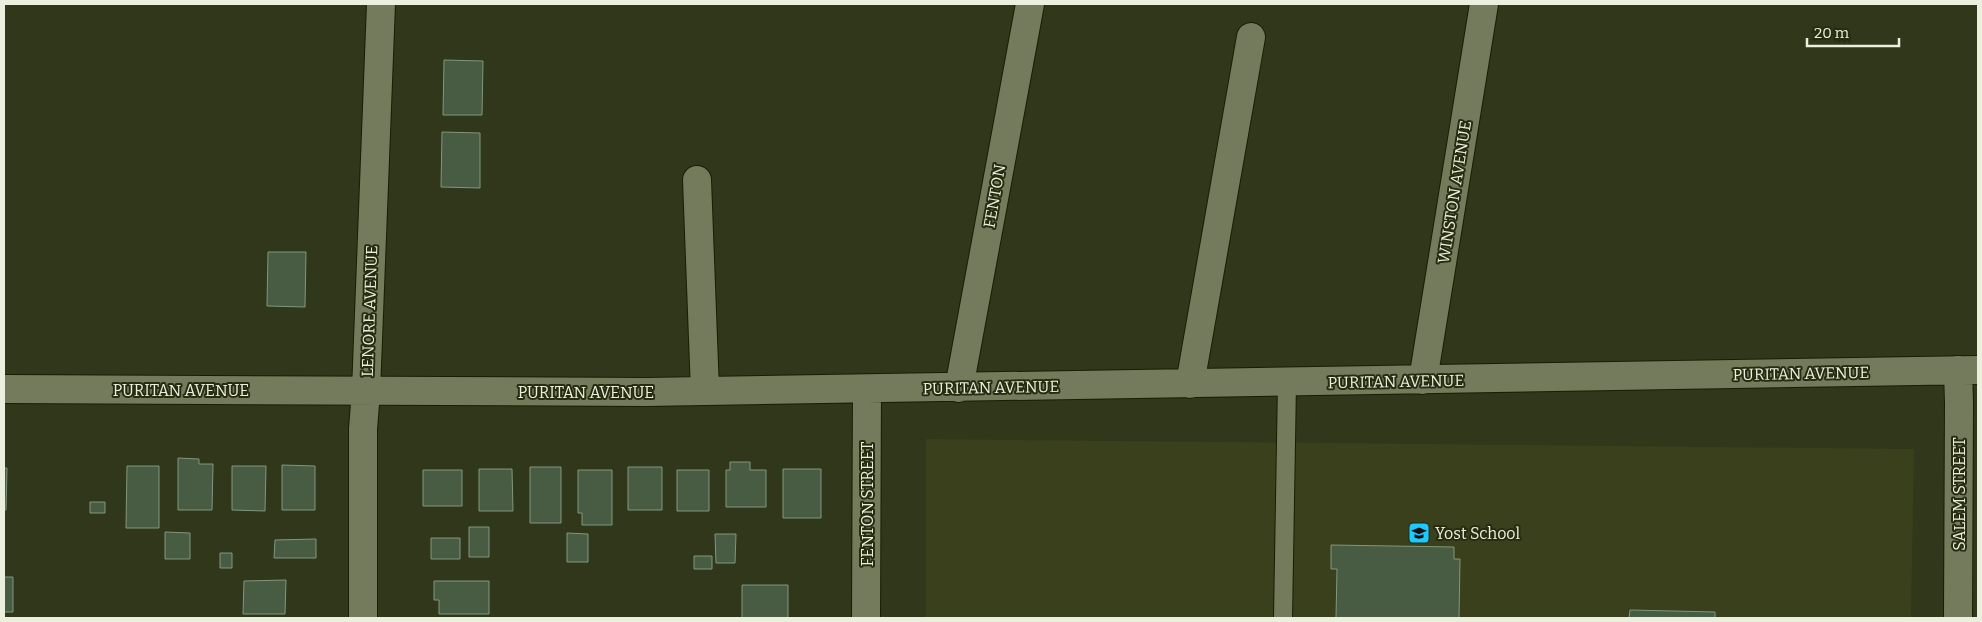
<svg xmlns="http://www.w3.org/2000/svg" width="1982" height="622" font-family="Bitter,serif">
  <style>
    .built { fill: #39401b }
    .building { fill: #485c43; stroke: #81977c }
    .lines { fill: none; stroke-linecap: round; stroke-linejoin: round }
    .service-casing { stroke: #191e03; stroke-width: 20 }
    .minor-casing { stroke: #191e03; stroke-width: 30 }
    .service { stroke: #747b5c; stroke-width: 18 }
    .minor { stroke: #747b5c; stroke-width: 28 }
    .labels { text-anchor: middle; stroke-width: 4; stroke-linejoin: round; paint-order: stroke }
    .street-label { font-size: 16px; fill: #ebefde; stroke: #272c10 }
    .poi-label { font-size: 16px; fill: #ebefde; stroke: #272c10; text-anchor: start }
  </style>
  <rect width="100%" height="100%" fill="#31371a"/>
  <path class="built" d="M926 439 1914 449 1911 618H926Z"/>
  <path class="building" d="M444 60 483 61 482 115H443Z
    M442 132 480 133V188L441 187Z
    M268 252H306L305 307 267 306Z
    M178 458 199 459V464H213L212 510H178Z
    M730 462H750V470H766V507H726V470H730Z
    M282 465 315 466V510H282Z
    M127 466H159V528H126Z
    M232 466H266L265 511 232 510Z
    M530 467H561V523H530Z
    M628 467H662V510H628Z
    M4 468H7L6 510H4Z
    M479 469H512L513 511H479Z
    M783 469H821V518H783Z
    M423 470H462V506H423Z
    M578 470H612V525H582V513H578Z
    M677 470H709V511H677Z
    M90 502H105V513H90Z
    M469 527H489V557H469Z
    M165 532 190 533V559H165Z
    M567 533 588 534V562H567Z
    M715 534H736L735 563H716Z
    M431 538H460V559H431Z
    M316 539V558H274L275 540Z
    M1331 545 1454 547V559H1460L1459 618H1336L1337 569H1331Z
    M220 553H232V568H220Z
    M694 556H712V569H694Z
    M4 577H13V612H4Z
    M286 580 285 614H243L244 581Z
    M434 581H489V614H439V600H434Z
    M742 585H788V618H742Z
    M1630 610 1715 612V618H1629Z"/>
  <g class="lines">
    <g class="service-casing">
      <path id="service" d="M1283 618 1287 383"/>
    </g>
    <g class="minor-casing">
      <path id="minor" d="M697 180 705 391
        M1958 370 1959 403 1958 618
        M1423 380 1484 4
        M1190 384 1251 37
        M959 388 1030 4
        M4 389 646 392 1978 370
        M363 618V429L366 391 381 4
        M866 618 867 389"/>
    </g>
    <use href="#service" class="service"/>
    <use href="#minor" class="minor"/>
  </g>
  <defs>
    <g id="school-square" transform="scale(1.125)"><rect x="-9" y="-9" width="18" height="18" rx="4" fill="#1bc9fc" stroke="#272c10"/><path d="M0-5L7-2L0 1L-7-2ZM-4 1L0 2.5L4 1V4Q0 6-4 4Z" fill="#111"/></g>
  </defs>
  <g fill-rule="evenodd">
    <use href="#school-square" x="1419" y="533"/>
  </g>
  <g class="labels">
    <g class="street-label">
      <text transform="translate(1454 192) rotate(-81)" y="6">WINSTON AVENUE</text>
      <text transform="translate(994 196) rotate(-80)" y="6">FENTON</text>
      <text transform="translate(369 311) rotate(-88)" y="6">LENORE AVENUE</text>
      <text transform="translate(1801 373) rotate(-1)" y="6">PURITAN AVENUE</text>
      <text transform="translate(1396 381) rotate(-1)" y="6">PURITAN AVENUE</text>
      <text transform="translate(991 387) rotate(-1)" y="6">PURITAN AVENUE</text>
      <text x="181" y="396">PURITAN AVENUE</text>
      <text x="586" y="398">PURITAN AVENUE</text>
      <text transform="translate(1959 494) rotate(-90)" y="6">SALEM STREET</text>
      <text transform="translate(867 504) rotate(-90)" y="6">FENTON STREET</text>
    </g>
    <g class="poi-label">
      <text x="1435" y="539">Yost School</text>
    </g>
  </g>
  <rect width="1982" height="622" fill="none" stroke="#ebefde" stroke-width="10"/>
  <path d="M1807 38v8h92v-8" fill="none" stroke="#ebefde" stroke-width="2.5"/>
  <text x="1814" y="38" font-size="15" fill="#ebefde" stroke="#272c10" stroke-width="4" paint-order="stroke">20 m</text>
</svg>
